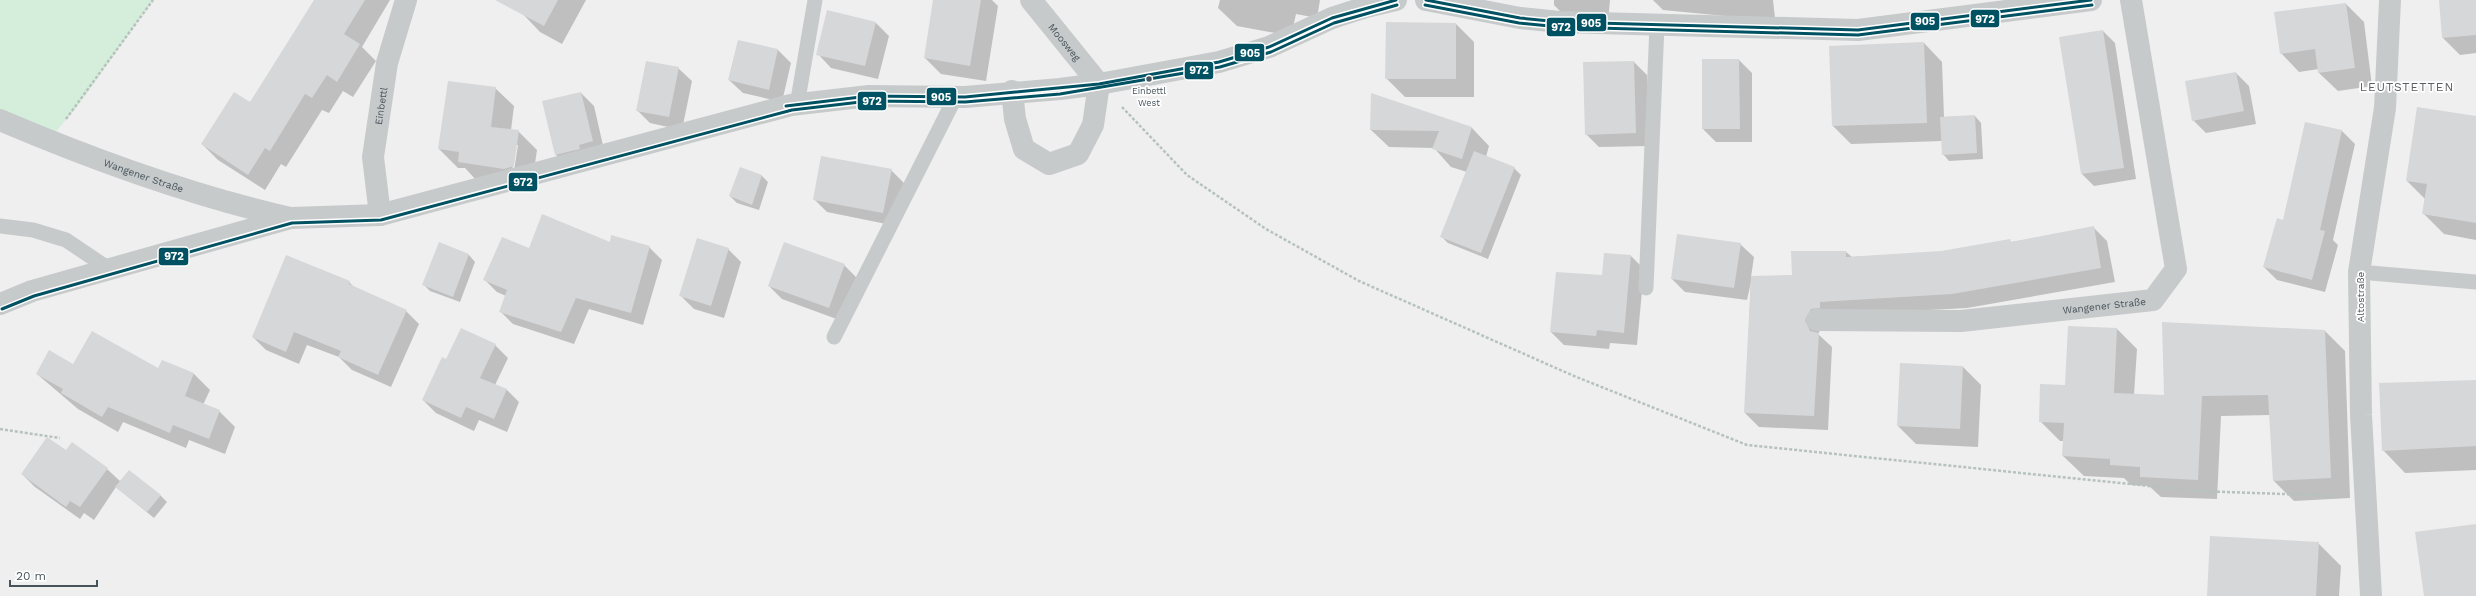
<svg xmlns="http://www.w3.org/2000/svg" width="2476" height="596" font-family="'Work Sans',sans-serif">
  <style>
    .green { fill: #d4eedb }
    .shadow { fill: #0003; fill-rule: evenodd }
    .building { fill: #d6d7d8 }
    .lines { fill: none; stroke-linecap: round; stroke-linejoin: round }
    .path { stroke: #b6c2bd; stroke-width: 2.5; stroke-dasharray: 3 2; stroke-linecap: butt }
    .service { stroke: #c7cacb; stroke-width: 15 }
    .minor { stroke: #c7cacb; stroke-width: 22 }
    .bus-1-casing { stroke: #fff; stroke-width: 6 }
    .bus-2-casing { stroke: #fff; stroke-width: 6 }
    .bus-1 { stroke: #005262; stroke-width: 3 }
    .bus-2 { stroke: #005262; stroke-width: 3 }
    .bus-dot { fill: #47545b; stroke: #fff; stroke-width: 1.5 }
    .labels { text-anchor: middle; stroke-width: 3.5; stroke-linejoin: round; paint-order: stroke }
    .bus-label { font-size: 9px; fill: #47545b; stroke: #fff }
    .street-label { font-size: 10px; fill: #47545b; stroke: #fff }
    .quarter-label { font-size: 12px; letter-spacing: 1px; fill: #5b6063; stroke: #fff }
    .line-badge { stroke: #fff; stroke-width: 1.5 }
    .badge-label { font-size: 11px; text-anchor: middle; font-weight: bold; fill: #fff }
  </style>
  <rect width="100%" height="100%" fill="#f0efef"/>
  <path class="green" d="M0 0H153L79 104 48 141 0 120Z"/>
  <path class="shadow" d="M318 0H390L362 47 376 61 353 97 343 91 329 113 322 110 286 167 281 164 265 190 218 160 202 144 250 103Z
    M519 0H586L562 44 540 32 522 13Z
    M934 0H992L998 6 986 81 941 74 925 58Z
    M1220 0H1320L1317 18 1296 14 1291 36 1237 26 1218 8Z
    M1554 0H1610L1608 22 1567 18 1554 5Z
    M1653 0H1773L1775 18 1756 19 1663 10Z
    M2440 0H2476V53L2460 55 2443 38Z
    M2346 4 2364 22 2372 86 2338 91 2319 73V69L2299 72 2281 53Z
    M876 23 889 36 878 79 831 68 818 54Z
    M1456 24 1474 42V97H1405L1386 78Z
    M2103 31 2115 43 2136 179 2094 186 2082 174 2061 38Z
    M1924 43 1942 62 1944 117 1975 116 1981 123 1983 159 1949 161 1943 154 1942 141 1851 144 1833 126Z
    M778 50 791 63 782 102 743 93 729 80Z
    M1739 60 1752 73V142H1716L1703 129Z
    M1634 62 1647 75 1649 146 1599 147 1586 134 1584 63Z
    M678 68 692 81 682 130 650 123 637 110Z
    M2236 73 2249 86 2256 124 2206 133 2193 120Z
    M495 88 514 106 511 130 518 131 537 150 532 184 477 181 465 168H458L439 149ZM516 145H518L514 171H512Z
    M581 93 594 106 605 154 569 168 556 155Z
    M2476 117V240L2444 234 2423 213 2425 199 2407 181Z
    M2306 123 2342 131 2355 144 2333 240 2338 245 2325 292 2277 280 2264 267 2284 221Z
    M1472 128 1489 146 1486 157 1514 168 1521 175 1488 259 1448 243 1442 237 1467 172 1451 167 1434 148 1389 147 1371 130Z
    M741 168 762 176 768 182 759 210 737 203 730 196Z
    M891 170 904 183 896 226 827 212 814 199Z
    M2093 227 2107 241 2115 282 1967 308 1834 315 1824 323 1818 334 1832 347 1828 430 1759 427 1745 413 1751 282 1747 300 1685 292 1672 279 1740 244 1754 257 1751 277 1793 276 1846 252 1852 257 1942 252 2010 241 2012 242Z
    M610 243 649 247 662 260 643 325 589 309 574 344 513 324 501 312 506 296 497 292 485 280Z
    M440 244 469 255 475 262 460 302 430 291 424 285Z
    M728 249 741 262 724 318 694 309 681 296Z
    M1631 256 1644 269 1637 345 1610 343 1609 349 1564 345 1551 332 1602 277Z
    M844 265 857 278 842 321 782 299 769 286Z
    M349 282 356 289 406 311 419 324 391 387 352 370 339 357 307 345 299 364 266 350 253 337Z
    M2117 329 2137 349 2134 395 2165 396 2325 331 2345 351 2350 498 2294 501 2274 481 2270 415 2221 416 2217 499 2161 497 2149 486 2131 485 2124 478 2084 476 2063 456 2064 441H2060L2040 421 2066 386Z
    M495 345 508 358 495 385 506 389 519 402 507 432 479 420 474 431 436 413 423 400 447 361Z
    M162 361 194 374 210 390 203 405 219 411 235 427 225 454 189 440 186 448 123 422 118 432 78 409 37 374 74 365 159 369Z
    M1901 364 1963 367 1981 385 1978 447 1916 444 1898 426Z
    M2476 381V470L2405 473 2383 450Z
    M67 451 107 469 121 482 160 495 167 502 154 518 116 487 94 520 84 513 80 519 35 487 22 474Z
    M2318 543 2341 566 2339 596H2208Z"/>
  <path class="building" d="M314 0H365L344 34 360 44 337 82 327 75 312 98 305 94 270 151 265 148 248 175 201 144 234 92 250 102Z
    M495 0H558L544 26Z
    M933 0H981L970 66 924 58Z
    M2439 0H2476V35L2442 38Z
    M2346 3 2355 68 2318 73 2315 49 2280 54 2274 12Z
    M827 10 876 22 865 66 816 55Z
    M1386 22 1456 23V79H1385Z
    M2103 30 2124 168 2081 174 2059 37Z
    M738 40 778 49 769 90 728 80Z
    M1924 42 1927 123 1832 126 1829 46Z
    M1702 59H1739L1740 129H1702Z
    M646 61 679 67 669 117 636 111Z
    M1634 61 1636 133 1585 135 1583 62Z
    M2236 72 2244 111 2192 121 2185 81Z
    M448 81 496 87 491 127 519 130 514 166 504 169 458 162 459 152 438 149Z
    M581 92 593 141 579 145 580 149 555 155 542 101Z
    M1371 93 1472 127 1462 159 1432 149 1439 131 1370 130Z
    M2417 107 2476 116V223L2422 214 2427 184 2406 181Z
    M1975 115 1977 153 1942 155 1940 117Z
    M2305 122 2342 130 2320 230 2325 231 2312 280 2263 267 2277 218 2283 220Z
    M1474 151 1515 167 1481 253 1440 237Z
    M821 156 892 169 883 213 813 200Z
    M740 167 762 175 752 205 729 196Z
    M542 214 610 242 611 235 650 246 631 313 576 298 561 332 499 312 507 290 483 280 502 237 529 248Z
    M2094 226 2101 268 1952 294 1820 302V308L1811 309 1805 320 1810 331 1819 333 1814 416 1744 413 1751 276 1792 275 1791 251H1846V257L1941 251 2010 239 2011 242Z
    M1677 234 1741 243 1734 288 1671 279Z
    M697 238 729 248 711 306 679 296Z
    M439 242 469 254 453 297 422 285Z
    M784 242 845 264 829 308 768 286Z
    M1604 253 1631 255 1624 333 1597 330 1596 336 1550 332 1556 272 1602 275Z
    M286 255 350 281 349 284 407 310 378 375 338 357 341 351 294 332 286 352 252 337Z
    M2162 322 2325 330 2331 478 2273 481 2268 395 2202 396 2198 480 2140 477V467L2110 465V459L2062 456 2064 423 2039 422 2040 384 2065 385 2068 326 2117 328 2114 393 2164 395Z
    M461 328 496 344 480 378 507 389 494 419 466 407 461 418 422 400 442 357 446 359Z
    M92 331 158 368 162 360 194 373 185 396 220 410 209 439 173 425 170 433 108 407 102 417 61 393 63 389 36 374 49 350 73 364Z
    M1900 363 1963 366 1960 429 1897 426Z
    M2476 380V446L2382 451 2379 383Z
    M47 437 66 450 72 442 108 468 80 507 70 501 66 507 21 474Z
    M129 470 161 495 147 512 115 487Z
    M2476 524V596H2424L2415 532Z
    M2210 536 2319 542 2316 596H2207Z"/>
  <g class="lines">
    <path class="path" d="M1122 107 1187 175 1266 229 1359 281 1574 376 1747 445 2198 491 2340 496
      M66 119 153 0
      M0 429 60 438"/>
    <path class="service" d="M797 105 815 0
      M0 226 33 230 66 240 109 269
      M2359 272 2476 282
      M1646 288 1657 25
      M834 337 956 96"/>
    <g class="minor">
      <path id="s1" d="M1031 0 1099 84"/>
      <path d="M1426 0 1520 18 1560 22 1858 30 2091 0"/>
      <path d="M1012 91 1015 119 1024 149 1049 164 1078 154 1093 125 1099 84"/>
      <path id="s2" d="M0 120C94 160 190 195 290 218"/>
      <path id="s3" d="M380 215 373 157 387 63 406 0"/>
      <path d="M0 304 32 291 291 218 380 215 791 105 869 96 965 97 1060 89 1099 84 1219 62 1269 47 1332 18 1366 7 1396 0"/>
      <path id="s4" d="M1817 320 1961 321 2153 300 2176 269 2131 0"/>
      <path d="M2371 596 2361 415 2359 272 2385 108 2390 0"/>
    </g>
    <g class="bus-1-casing">
      <path id="bus-1" d="M1426 0 1520 18 1560 22 1858 30 2091 0
        M786 106 869 96 965 97 1099 84 1219 62 1269 47 1332 18 1396 0"/>
    </g>
    <g class="bus-2-casing">
      <path id="bus-2" d="M1425 5 1519 23 1560 27 1858 35 2092 5
        M2 309 34 296 292 223 381 220 792 110 869 101 965 102 1060 94 1220 67 1271 52 1334 23 1397 5"/>
    </g>
    <use href="#bus-1" class="bus-1"/>
    <use href="#bus-2" class="bus-2"/>
  </g>
  <circle class="bus-dot" cx="1149" cy="79" r="3.5"/>
  <g class="labels">
    <g class="bus-label">
      <text x="1149" y="94">Einbettl<tspan x="1149" dy="12">West</tspan></text>
    </g>
    <g class="street-label">
      <text dy="4" stroke="none"><textPath href="#s1" startOffset="54">Moosweg</textPath></text>
      <text dy="4" stroke="none"><textPath href="#s3" startOffset="110">Einbettl</textPath></text>
      <text dy="4" stroke="none"><textPath href="#s2" startOffset="154">Wangener Straße</textPath></text>
      <text transform="translate(2360 297) rotate(-90)" y="4">Altostraße</text>
      <text dy="4" stroke="none"><textPath href="#s4" startOffset="288">Wangener Straße</textPath></text>
    </g>
    <g class="quarter-label">
      <text x="2407" y="91">LEUTSTETTEN</text>
    </g>
  </g>
  <g class="line-badge">
    <rect x="1970" y="9" width="30" height="19" rx="4" fill="#005262"/>
    <rect x="1910" y="12" width="30" height="19" rx="4" fill="#005262"/>
    <rect x="1576" y="13" width="31" height="19" rx="4" fill="#005262"/>
    <rect x="1546" y="17" width="30" height="20" rx="4" fill="#005262"/>
    <rect x="1234" y="43" width="31" height="19" rx="4" fill="#005262"/>
    <rect x="1184" y="61" width="30" height="19" rx="4" fill="#005262"/>
    <rect x="926" y="87" width="31" height="19" rx="4" fill="#005262"/>
    <rect x="857" y="91" width="30" height="20" rx="4" fill="#005262"/>
    <rect x="508" y="172" width="30" height="20" rx="4" fill="#005262"/>
    <rect x="158" y="247" width="31" height="19" rx="4" fill="#005262"/>
  </g>
  <g class="badge-label">
    <text x="1985" y="23">972</text>
    <text x="1925" y="25">905</text>
    <text x="1591" y="27">905</text>
    <text x="1561" y="31">972</text>
    <text x="1250" y="57">905</text>
    <text x="1199" y="74">972</text>
    <text x="941" y="101">905</text>
    <text x="872" y="105">972</text>
    <text x="523" y="186">972</text>
    <text x="174" y="260">972</text>
  </g>
  <path d="M10 580v6h87v-6" fill="none" stroke="#47545b" stroke-width="2"/>
  <text x="16" y="580" font-size="12" fill="#47545b" stroke="#ffffff" stroke-width="3" paint-order="stroke">20 m</text>
</svg>
